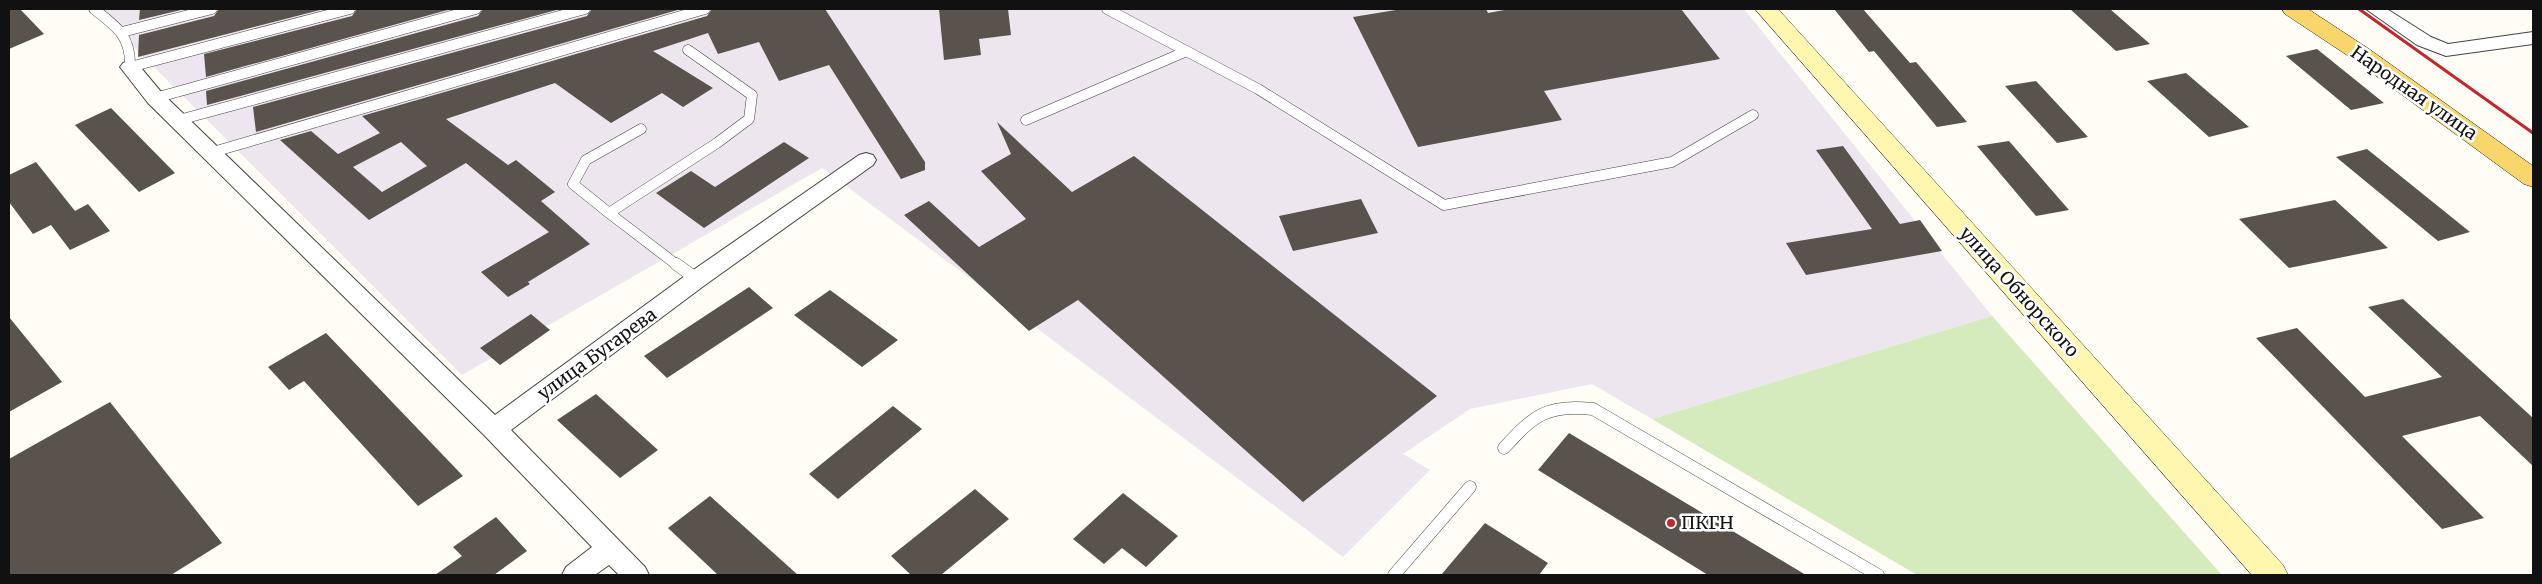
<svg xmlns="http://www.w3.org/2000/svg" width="2542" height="584" font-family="Merriweather,serif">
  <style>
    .industrial { fill: #eee6ef }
    .green { fill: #d5ebbd }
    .building { fill: #5a524d; fill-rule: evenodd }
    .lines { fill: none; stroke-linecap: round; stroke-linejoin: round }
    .lane-far1-casing { stroke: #444; stroke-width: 11 }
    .lane-casing { stroke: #444; stroke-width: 13 }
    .street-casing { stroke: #444; stroke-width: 2 }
    .secondary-casing { stroke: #333; stroke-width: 1 }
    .primary-casing { stroke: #222; stroke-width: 1 }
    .lane-far1 { stroke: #fff; stroke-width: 10 }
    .lane { stroke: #fff; stroke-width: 12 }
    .street { fill: #fff; fill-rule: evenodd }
    .secondary { fill: #fff6b0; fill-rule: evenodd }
    .primary { fill: #f9d66b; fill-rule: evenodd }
    .rail { stroke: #c4262e; stroke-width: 3 }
    .poi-dot { fill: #c4262e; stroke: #fff; stroke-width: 2 }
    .labels { text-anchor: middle; stroke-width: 5; stroke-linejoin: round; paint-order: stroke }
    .street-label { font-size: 18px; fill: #111; stroke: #fff }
    .poi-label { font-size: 18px; fill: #111; stroke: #fff; text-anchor: start }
  </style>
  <rect width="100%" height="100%" fill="#fffdf5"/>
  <path class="industrial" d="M96 9H1744L1992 316 1652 419 1592 384 1470 409 1403 454 1430 470 1343 557 822 168 462 375Z"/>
  <path class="green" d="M1992 316 2222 575H1917L1652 419Z"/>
  <path class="building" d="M9 9H20L44 34 9 49Z
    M140 9H185L139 20Z
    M219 9H324L138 57 139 35 214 16Z
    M357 9H451L206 77 204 54 352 16Z
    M483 9H560L207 105 206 91 478 16Z
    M592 9H681L256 132 253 107 587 16Z
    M712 9H825L925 162V170L901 179 829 65 779 81 759 42 718 54 708 33 653 51 713 88 683 107 662 93 611 123 555 83 446 119 508 165 516 160 555 192 541 201 590 244 528 282 530 284 508 297 481 272 549 232 466 163 369 220 280 140 311 131 338 154 380 133 362 116 707 16ZM401 142 427 166 382 192 353 167Z
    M939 9H1008L1011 35 979 39 981 55 944 60Z
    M1402 9H1486L1488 13 1510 9H1681L1720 59 1544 91 1562 120 1418 147 1353 17Z
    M1834 9H1863L1910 63 1916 62 1967 122 1937 127 1874 51 1869 52Z
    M2070 9H2110L2150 44 2116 51Z
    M2317 49 2384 103 2351 110 2286 56Z
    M2186 73 2249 127 2209 137 2147 81Z
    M2036 81 2088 137 2057 143 2005 86Z
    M111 108 175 173 139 192 75 125Z
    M997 122 1072 192 1134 156 1437 396 1303 502 1078 300 1029 331 904 215 929 201 979 247 1026 219 981 171 1011 154Z
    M2009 141 2069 210 2036 216 1977 146Z
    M784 142 809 158 704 228 656 193 691 171 715 187Z
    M1843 146 1900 224 1920 220 1942 251 1806 275 1786 243 1872 229 1816 150Z
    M2367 149 2470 232 2438 241 2336 157Z
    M36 162 75 211 88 204 110 231 70 250 51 225 33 234 9 202V175Z
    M1361 199 1378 233 1293 251 1279 216Z
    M2335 200 2388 248 2289 268 2239 219Z
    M749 287 773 308 667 378 644 356Z
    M830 290 898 340 862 367 794 315Z
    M2403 299 2533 418V466L2480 416 2402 436 2484 518 2442 529 2256 338 2297 328 2365 397 2442 377 2368 307Z
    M531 314 550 330 500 365 480 348Z
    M9 317 62 382 9 412Z
    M326 333 463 476 418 506 304 381 289 390 268 367Z
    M596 394 658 450 620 478 557 420Z
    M110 402 222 543 171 575H9V459Z
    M893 406 922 429 838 499 809 474Z
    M1569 433 1806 575H1708L1538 470Z
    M975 489 1009 519 941 575H911L891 556Z
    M1123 493 1178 536 1146 567 1122 548 1104 564 1073 539Z
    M710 496 798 575H718L668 528Z
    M496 517 527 551 494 575H435L462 556 453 547Z
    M1485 523 1548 563 1539 575H1441Z"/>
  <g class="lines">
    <g class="lane-far1-casing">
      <path id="lane-far1" d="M94 9C117 27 131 36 130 67L350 9
        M1107 9 1258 89 1444 205 1672 162 1753 115
        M122 32 212 9
        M155 98 476 9
        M179 120 585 9
        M1026 120 1187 51
        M213 152 705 9
        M609 213 573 184 586 160 641 129
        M677 265 609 213 717 143 749 119 752 95 688 50"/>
    </g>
    <g class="lane-casing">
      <path id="lane" d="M676 264 697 279
        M1504 448C1534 415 1547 404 1593 409L1878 575
        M1394 575 1470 487"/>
    </g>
    <g class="street-casing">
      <path id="street" d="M2366 9H2387L2431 37 2448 44 2533 32V44L2446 56 2417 45Z
        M130 61 137 63 162 93 495 415 689 273 859 155 866 153 873 155 876 160 873 165 705 285 511 430 645 567 649 575H619L609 565 595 575H562L566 567 592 547 485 436 148 103 120 67 123 63Z"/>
    </g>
    <g class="secondary-casing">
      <path id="secondary" d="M1755 9H1778L2283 565 2288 575H2252Z"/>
    </g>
    <g class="primary-casing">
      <path id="primary" d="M2282 9H2308L2369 49 2533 166V187L2524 184 2353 59 2285 14Z"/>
    </g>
    <use href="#lane-far1" class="lane-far1"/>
    <use href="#lane" class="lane"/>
    <use href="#street" class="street"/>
    <use href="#secondary" class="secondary"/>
    <use href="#primary" class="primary"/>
    <path class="rail" d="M2359 9 2533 133"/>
  </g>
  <circle class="poi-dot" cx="1671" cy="523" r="5"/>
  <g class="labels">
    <g class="street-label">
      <text transform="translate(2414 93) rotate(35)" y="6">Народная улица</text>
      <text transform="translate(2019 292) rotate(48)" y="6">улица Обнорского</text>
      <text transform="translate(597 354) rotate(-36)" y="6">улица Бугарева</text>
    </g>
    <g class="poi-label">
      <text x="1681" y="529">ПКГН</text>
    </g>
  </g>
  <rect width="2542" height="584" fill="none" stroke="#111111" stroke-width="20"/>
</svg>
